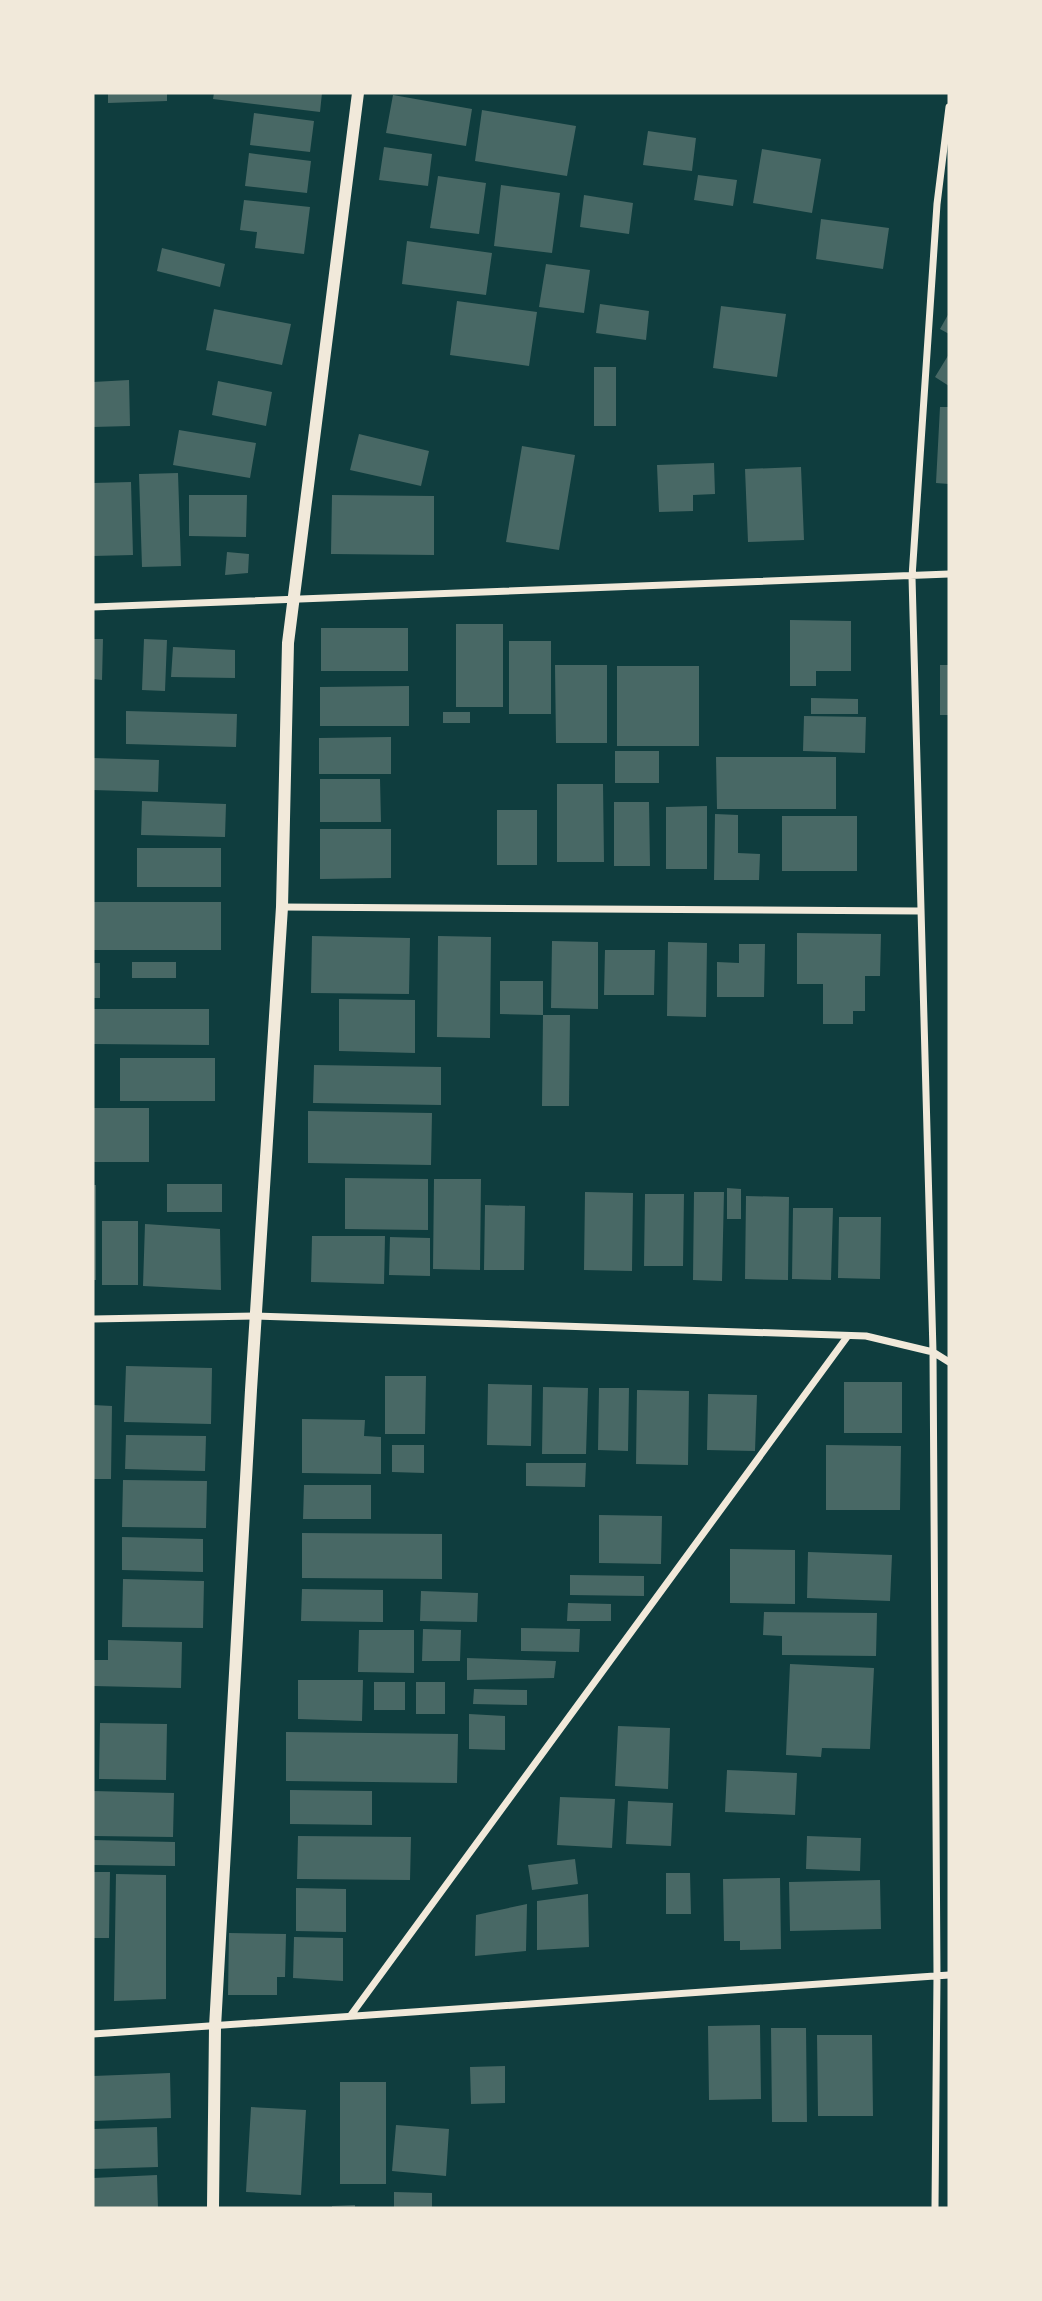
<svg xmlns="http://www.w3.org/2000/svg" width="1042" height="2301" font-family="Quicksand,sans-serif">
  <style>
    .building { fill: #486865 }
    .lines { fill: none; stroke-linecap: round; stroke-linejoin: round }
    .minor { stroke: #f1e9da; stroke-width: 7 }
    .tertiary { stroke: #f1e9da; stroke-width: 12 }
  </style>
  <rect width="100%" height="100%" fill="#0f3d3e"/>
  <path class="building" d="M108 93H167V101L108 103Z
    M214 93H322L320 112 213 99Z
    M393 95 472 109 466 146 386 133Z
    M482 110 576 126 567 176 475 161Z
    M254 113 314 121 310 152 250 145Z
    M648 131 696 138 692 171 643 165Z
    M384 147 432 154 428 186 379 180Z
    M762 149 821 159 812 213 753 203Z
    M249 153 311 161 307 193 245 186Z
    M698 175 737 180 733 206 694 200Z
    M438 176 486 183 479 234 430 228Z
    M501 185 560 193 552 253 494 246Z
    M584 195 633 203 629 234 580 227Z
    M244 200 310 207 304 254 255 248 257 232 240 230Z
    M821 219 889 228 883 269 816 259Z
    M407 241 492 253 486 295 402 284Z
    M162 248 225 264 220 287 157 271Z
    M546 264 590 270 584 313 539 307Z
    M457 301 537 312 529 366 450 355Z
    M600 304 649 311 646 340 596 333Z
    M721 306 786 314 777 377 713 368Z
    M214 309 291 324 282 365 206 350Z
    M949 313V334L940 329Z
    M949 354V386L935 377Z
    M594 367H616V426H594Z
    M129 380 130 426 93 427V382Z
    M218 381 272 392 266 426 212 415Z
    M940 407H949V484L936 483Z
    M179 430 256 443 250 478 173 465Z
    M359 434 429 451 421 486 350 470Z
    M522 446 575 455 559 550 506 542Z
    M714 463 715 494 693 495V511L659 512 657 465Z
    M801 467 804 540 748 542 745 469Z
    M178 473 181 566 142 567 139 474Z
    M131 482 133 555 93 556V483Z
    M189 495H247L246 537 189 536Z
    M332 495 434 496V555L331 554Z
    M227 552 249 554 248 573 225 575Z
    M790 620 851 621V671H816V686H790Z
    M456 624H503V707H456Z
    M321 628H408V671H321Z
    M93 639H103L102 680 93 679Z
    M144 639 167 640 165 691 142 690Z
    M509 641H551V714H509Z
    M173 647 235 650V678L171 677Z
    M555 665H607V743H556Z
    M940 665H949V715H940Z
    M617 666H699V746H617Z
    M409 686V726H320V687Z
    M811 698 858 699V714H811Z
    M126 711 237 714 236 747 126 744Z
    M443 712H470V723H443Z
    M804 716 866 717 865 753 803 751Z
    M391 737V774H319V738Z
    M615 751H659V783H615Z
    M716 757H836V809H717Z
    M93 758 159 760 158 792 93 790Z
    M320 779H380L381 822H320Z
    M557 784H603L604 862H557Z
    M142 801 226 804 225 837 141 835Z
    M614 802H649L650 866H614Z
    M707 806V869H666V807Z
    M497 810H537V865H497Z
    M715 814 738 815V853L760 854 759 880H714Z
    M782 816H857V871H782Z
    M320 829H391V878L320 879Z
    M137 848H221V887H137Z
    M93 902H221V950H93Z
    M797 933 881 934 880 976H865V1011H853V1024H823V984H797Z
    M312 936 410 938 409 994 311 993Z
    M438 936 491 937 490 1038 437 1037Z
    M552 941 598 942V1009L551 1008Z
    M668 942 707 943 706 1017 667 1016Z
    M739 944H765L764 997H717V962L739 963Z
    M605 950H655L654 995H604Z
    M132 962H176V978H132Z
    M93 963H100V998H93Z
    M500 981H543V1015L500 1014Z
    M339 999 415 1000V1053L339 1051Z
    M93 1009H209V1045L93 1044Z
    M543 1015H570L569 1106H542Z
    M120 1058H215V1101H120Z
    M314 1065 441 1067V1105L313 1103Z
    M93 1108H149V1162H93Z
    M308 1111 432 1113 431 1165 308 1163Z
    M345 1178 428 1179V1230L345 1229Z
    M434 1179H481L480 1270 433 1269Z
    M167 1184H222V1212H167Z
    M93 1185H96V1280H93Z
    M727 1188 741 1189V1219H727Z
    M585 1192 633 1193 632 1271 584 1270Z
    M694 1192H724L722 1281 693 1280Z
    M645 1194H684L683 1266H644Z
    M746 1196 789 1197 788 1280 745 1279Z
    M485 1205 525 1206 524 1270H484Z
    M793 1208H833L831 1280 792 1279Z
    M839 1217H881L880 1279 838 1278Z
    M102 1221H138V1285H102Z
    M145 1224 220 1229 221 1290 143 1286Z
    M312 1236H385L384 1284 311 1282Z
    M390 1237 430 1238V1276L389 1275Z
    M126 1366 212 1368 211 1424 124 1422Z
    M385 1376H426L425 1434H385Z
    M844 1382H902V1433H844Z
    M488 1384 532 1385 531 1446 487 1445Z
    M543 1387 588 1388 586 1454H542Z
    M599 1388H629L628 1451 598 1450Z
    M637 1390 689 1391 688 1465 636 1464Z
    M708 1394 757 1395 755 1451 707 1450Z
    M93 1405 112 1406 111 1479H93Z
    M302 1419 365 1420 364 1436 381 1437V1474L302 1473Z
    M126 1435 206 1436 205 1471 125 1469Z
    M392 1445H424V1473L392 1472Z
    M826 1445 901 1446 900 1510H826Z
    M526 1463H586L585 1487 526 1486Z
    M123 1480 207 1481 206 1528 122 1527Z
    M304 1485H371V1519H303Z
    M599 1515 662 1516 661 1564 599 1563Z
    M302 1533 442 1534V1579L302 1578Z
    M122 1537 203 1539V1572L122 1570Z
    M730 1549 795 1550V1604L730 1603Z
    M808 1552 892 1555 890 1601 807 1598Z
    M570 1575 644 1576V1596L570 1595Z
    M123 1579 204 1581 203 1628 122 1627Z
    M302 1589 383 1590V1622L301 1621Z
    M421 1591 478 1593 477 1622 420 1621Z
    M568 1603 611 1604V1621H567Z
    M764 1612 877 1613 876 1656 782 1655V1636L763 1635Z
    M521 1628 580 1629 579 1652 521 1651Z
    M423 1629 461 1630 460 1661H422Z
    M359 1630H414V1673L358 1672Z
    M108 1640 182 1642 181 1688 93 1686V1660H108Z
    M467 1658 556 1661 554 1678 467 1680Z
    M790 1664 874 1668 870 1749 822 1748 821 1757 786 1755Z
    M298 1680H363L362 1721 298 1719Z
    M374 1682H405V1710H374Z
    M416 1682H445V1714H416Z
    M474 1689 527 1690V1705L473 1704Z
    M469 1714 505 1716V1750L469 1749Z
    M100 1723 167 1724 166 1780 99 1779Z
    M618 1726 670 1728 668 1789 615 1786Z
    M286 1732 458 1734 457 1783 286 1781Z
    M727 1770 797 1773 795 1815 725 1812Z
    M290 1790 372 1791V1825L290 1824Z
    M93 1791 174 1793 173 1837 93 1836Z
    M560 1797 615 1799 612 1848 557 1845Z
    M628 1801 673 1803 671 1846 626 1844Z
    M298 1836 411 1837 410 1880 297 1879Z
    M807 1836 861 1838 860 1871 806 1869Z
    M93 1840 175 1842V1866L93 1865Z
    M575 1859 578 1884 532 1890 528 1865Z
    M93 1872H110L109 1938H93Z
    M666 1873H690L691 1914H666Z
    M116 1874 166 1875V1999L114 2001Z
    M780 1878 781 1949 740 1950V1941H724L723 1879Z
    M880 1880 881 1929 790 1931 789 1882Z
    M296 1888 346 1889V1932L296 1931Z
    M588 1894 589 1947 537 1950V1901Z
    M527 1904 526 1951 475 1956 476 1915Z
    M229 1933 286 1934 285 1977H277V1995H228Z
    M294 1937 343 1938V1981L293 1978Z
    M760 2025 761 2099 709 2100 708 2026Z
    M771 2028H806L807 2122H772Z
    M817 2035H872L873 2116H818Z
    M505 2066V2103L471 2104 470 2067Z
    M170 2073 171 2118 93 2121V2076Z
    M340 2082H386V2184H340Z
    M251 2107 306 2110 301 2195 246 2192Z
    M396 2125 449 2129 446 2176 392 2171Z
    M157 2127 158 2167 93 2169V2129Z
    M157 2175 158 2208H93V2178Z
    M394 2192 432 2193V2208H394Z
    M355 2205V2208H332V2206Z"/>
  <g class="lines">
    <path class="minor" d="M93 607 949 574
      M282 907 919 911
      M93 1319 255 1316 866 1336 933 1352 949 1362
      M351 2015 847 1337
      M93 2034 949 1975
      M935 2208 937 1975 933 1352 912 577 937 204 949 107"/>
    <path class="tertiary" d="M213 2208 215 2027 251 1390 282 907 288 643 358 93"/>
  </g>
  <rect width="1042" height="2301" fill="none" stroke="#f1e9da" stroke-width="189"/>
</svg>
